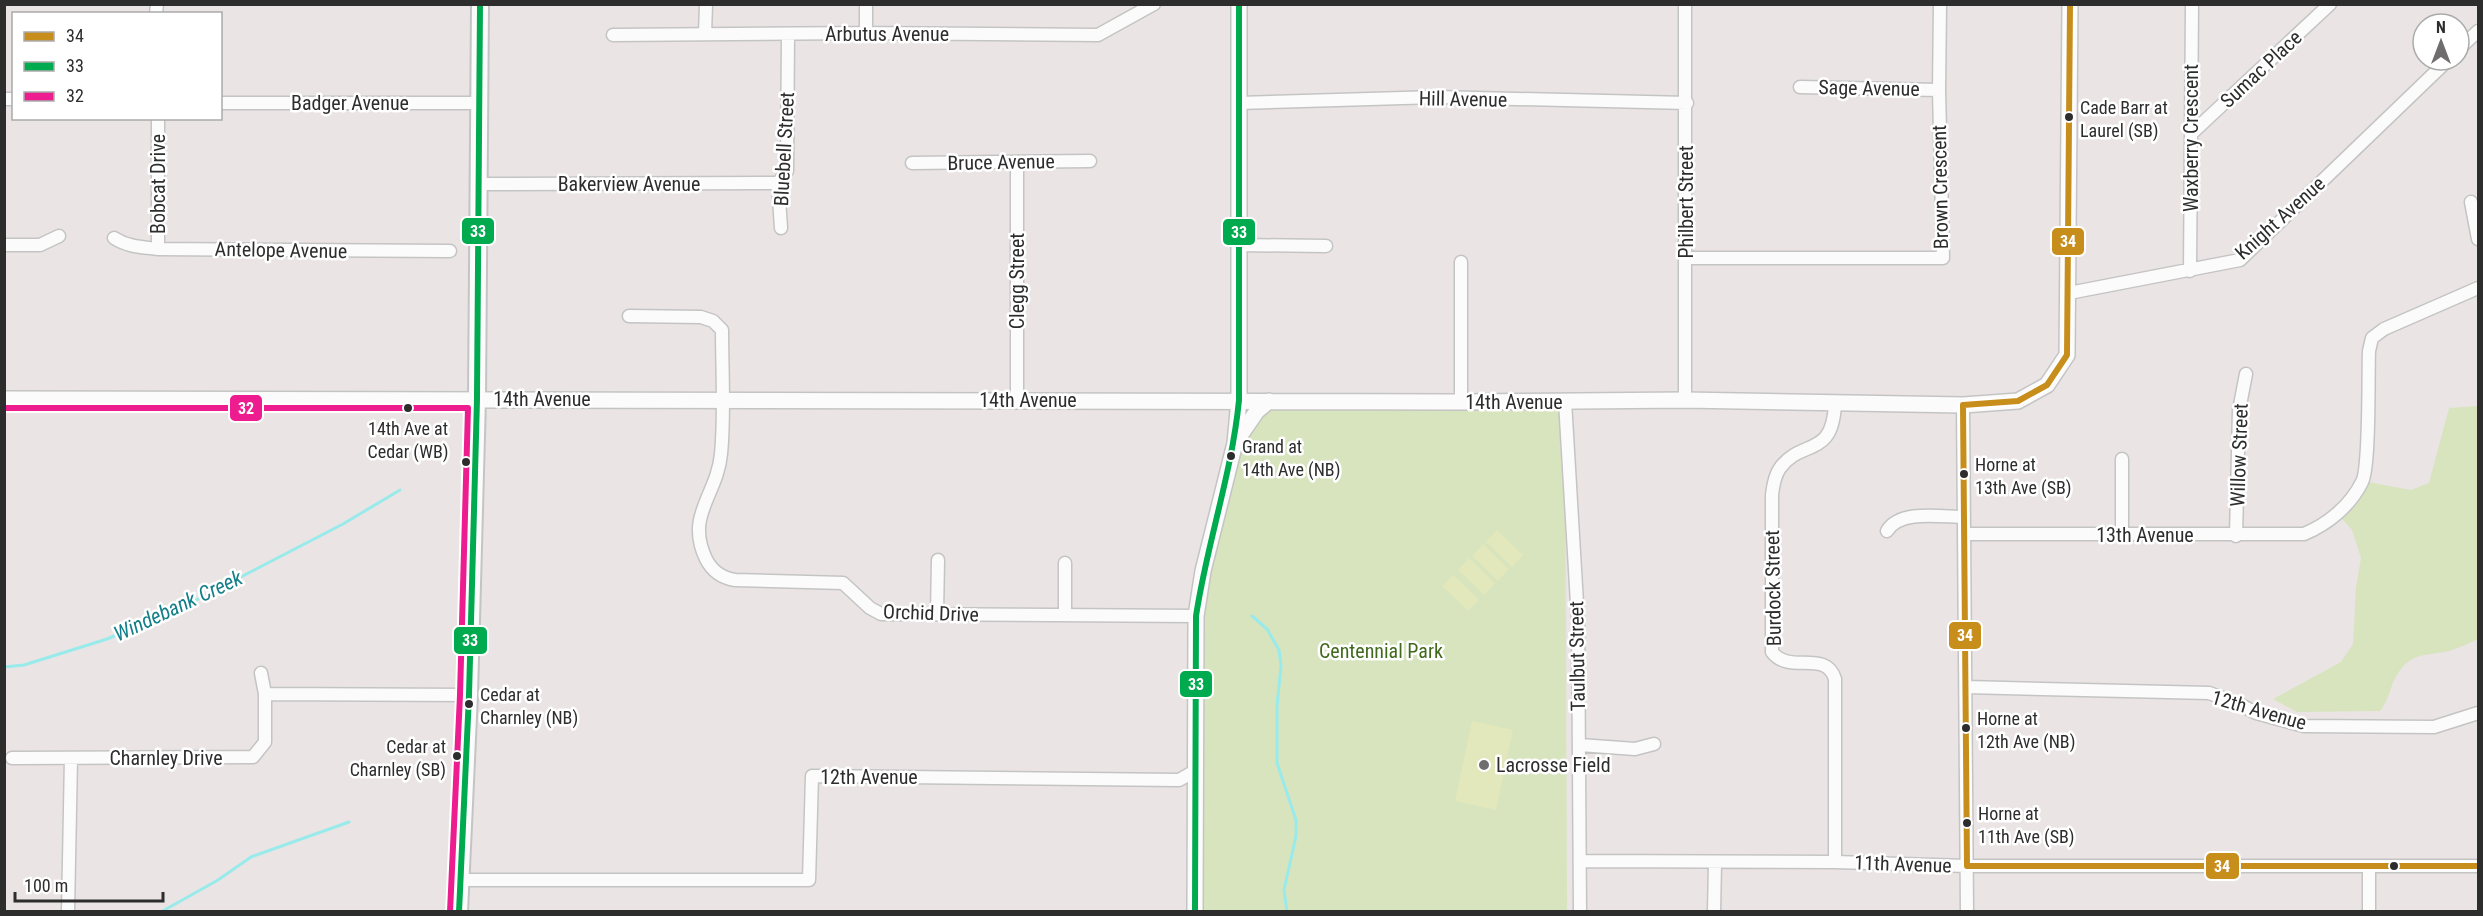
<svg xmlns="http://www.w3.org/2000/svg" width="2483" height="916" font-family="'Roboto Condensed',sans-serif">
  <style>
    .green { fill: #d7e4be }
    .pitch { fill: #e2e8bb }
    .lines { fill: none; stroke-linecap: round; stroke-linejoin: round }
    .stream { stroke: #99eaea; stroke-width: 3 }
    .minor-casing { stroke: #c5c4c4; stroke-width: 15 }
    .tertiary-casing { stroke: #c5c4c4; stroke-width: 18 }
    .secondary-casing { stroke: #c5c4c4; stroke-width: 20 }
    .minor { stroke: #fcfbfb; stroke-width: 12 }
    .tertiary { stroke: #fcfbfb; stroke-width: 15 }
    .secondary { stroke: #fcfbfb; stroke-width: 16 }
    .bus-1-casing { stroke: #fff; stroke-width: 10 }
    .bus-2-casing { stroke: #fff; stroke-width: 10 }
    .bus-3-casing { stroke: #fff; stroke-width: 10 }
    .bus-1 { stroke: #c88e1c; stroke-width: 6 }
    .bus-2 { stroke: #00aa4f; stroke-width: 6 }
    .bus-3 { stroke: #ed1d8f; stroke-width: 6 }
    .bus-dot { fill: #2d2d2d; stroke: #fff; stroke-width: 2 }
    .poi-dot { fill: #6f6d6d; stroke: #fff; stroke-width: 2 }
    .labels { text-anchor: middle; stroke-width: 5; stroke-linejoin: round; paint-order: stroke }
    .bus-label { font-size: 18px; fill: #2d2d2d; stroke: #fff; text-anchor: start }
    .street-label { font-size: 20px; fill: #2d2d2d; stroke: #fff }
    .park-label { font-size: 20px; fill: #416a1d; stroke: #fff }
    .poi-label { font-size: 20px; fill: #2d2d2d; stroke: #fff; text-anchor: start }
    .water-label { font-size: 21px; font-style: italic; fill: #117e88; stroke: #fff }
    .line-badge { stroke: #fff; stroke-width: 2 }
    .badge-label { font-size: 16px; text-anchor: middle; font-weight: bold; fill: #fff }
  </style>
  <rect width="100%" height="100%" fill="#eae5e4"/>
  <path class="green" d="M1239 400 1565 401 1567 911 1201 912 1196 616Z
    M2478 406V639C2470 643 2461 647 2452 650 2432 656 2415 651 2401 669 2390 682 2390 700 2380 711L2297 712 2273 699 2341 662 2353 644 2356 587 2361 558 2352 530 2338 514 2363 481 2411 490 2429 483 2449 408Z"/>
  <path class="pitch" d="M1497 530 1523 555 1512 567 1486 542Z
    M1483 544 1509 569 1498 581 1472 556Z
    M1469 558 1495 583 1484 595 1458 570Z
    M1453 575 1479 600 1468 611 1442 586Z
    M1472 721 1513 730 1496 810 1455 801Z"/>
  <g class="lines">
    <path class="stream" d="M1252 616 1267 629 1279 650 1281 666 1277 706V763L1296 820V836L1284 890 1287 912
      M4 667 24 665 107 639 177 610 343 524 400 490
      M161 912 218 880 251 857 349 822"/>
    <g class="minor-casing">
      <path id="minor" d="M866 4V33
        M1685 4V400
        M156 14 157 4
        M705 34 706 4
        M613 35 866 33 1098 35 1154 4
        M2459 49 2478 31
        M1800 87 1939 90
        M4 99H14
        M220 103H480
        M1239 103 1436 97 1687 103
        M2192 133 2330 4
        M912 163 1090 161
        M479 184 778 183
        M2471 202 2478 239
        M781 228 778 183 787 171 788 34
        M114 238C128 247 142 247 158 249L450 251
        M4 245H40L59 236
        M1239 245 1326 246
        M158 249V118
        M1686 258H1943L1939 90 1940 4
        M2190 271 2192 4
        M2069 293 2240 260 2448 60
        M629 316 701 317 713 321 722 330C722 371 725 414 721 454 717 496 685 515 706 559 712 571 722 578 735 580L843 583 870 608 881 614 1196 616
        M1017 400V162
        M1565 401 1578 620 1580 912
        M1461 402V262
        M1835 403C1833 459 1802 438 1780 468 1775 475 1773 486 1772 495V652C1789 675 1826 649 1835 679V862
        M1963 405 1967 912
        M1887 531C1900 509 1942 517 1964 517
        M1964 534H2304C2328 524 2350 506 2362 482 2370 467 2368 375 2369 351L2372 338 2384 329 2478 288
        M2122 535V459
        M2236 536 2239 410 2246 374
        M937 614 938 560
        M1065 615V563
        M1966 687 2209 693 2237 703 2256 713 2304 726 2434 727 2478 713
        M265 694 469 695
        M1580 745 1635 749 1654 744
        M12 758 253 757 265 742V694L261 673
        M1580 861 1835 862 1967 866H2478
        M460 880H809L812 776 1179 780 1195 771
        M68 912 71 758
        M1714 912 1715 863
        M2369 912V867"/>
    </g>
    <g class="tertiary-casing">
      <path id="tertiary" d="M4 399 1461 402 1685 400 1963 405 2018 401 2047 385 2067 355 2070 4
        M1237 440 1257 411 1269 401
        M1195 912 1196 616 1203 571 1235 443 1239 400V4"/>
    </g>
    <g class="secondary-casing">
      <path id="secondary" d="M459 912 469 695 477 399 480 4"/>
    </g>
    <use href="#minor" class="minor"/>
    <use href="#tertiary" class="tertiary"/>
    <use href="#secondary" class="secondary"/>
    <g class="bus-1-casing">
      <path id="bus-1" d="M1963 405 2018 401 2047 385 2067 355 2070 4
        M1963 405 1967 866
        M1967 866H2478"/>
    </g>
    <g class="bus-2-casing">
      <path id="bus-2" d="M459 912 469 695 477 399 480 4
        M1195 912 1196 616C1207 543 1232 473 1239 400V4"/>
    </g>
    <g class="bus-3-casing">
      <path id="bus-3" d="M4 408H468L460 695 450 912"/>
    </g>
    <use href="#bus-1" class="bus-1"/>
    <use href="#bus-2" class="bus-2"/>
    <use href="#bus-3" class="bus-3"/>
  </g>
  <g class="bus-dot">
    <circle cx="2069" cy="117" r="5"/>
    <circle cx="408" cy="408" r="5"/>
    <circle cx="1231" cy="456" r="5"/>
    <circle cx="466" cy="462" r="5"/>
    <circle cx="1964" cy="474" r="5"/>
    <circle cx="469" cy="704" r="5"/>
    <circle cx="1966" cy="728" r="5"/>
    <circle cx="457" cy="756" r="5"/>
    <circle cx="1967" cy="823" r="5"/>
    <circle cx="2394" cy="866" r="5"/>
  </g>
  <circle class="poi-dot" cx="1484" cy="765" r="6"/>
  <g class="labels">
    <g class="bus-label">
      <text x="2080" y="114">Cade Barr at<tspan x="2080" dy="23">Laurel (SB)</tspan></text>
      <text x="408" y="435" text-anchor="middle">14th Ave at<tspan x="408" dy="23">Cedar (WB)</tspan></text>
      <text x="1242" y="453">Grand at<tspan x="1242" dy="23">14th Ave (NB)</tspan></text>
      <text x="1975" y="471">Horne at<tspan x="1975" dy="23">13th Ave (SB)</tspan></text>
      <text x="480" y="701">Cedar at<tspan x="480" dy="23">Charnley (NB)</tspan></text>
      <text x="1977" y="725">Horne at<tspan x="1977" dy="23">12th Ave (NB)</tspan></text>
      <text x="446" y="753" text-anchor="end">Cedar at<tspan x="446" dy="23">Charnley (SB)</tspan></text>
      <text x="1978" y="820">Horne at<tspan x="1978" dy="23">11th Ave (SB)</tspan></text>
    </g>
    <g class="street-label">
      <text x="887" y="41">Arbutus Avenue</text>
      <text transform="translate(2261 69) rotate(-43)" y="7">Sumac Place</text>
      <text transform="translate(1869 88) rotate(1)" y="7">Sage Avenue</text>
      <text transform="translate(1463 99) rotate(1)" y="7">Hill Avenue</text>
      <text x="350" y="110">Badger Avenue</text>
      <text transform="translate(2191 138) rotate(-90)" y="7">Waxberry Crescent</text>
      <text transform="translate(784 149) rotate(-87)" y="7">Bluebell Street</text>
      <text transform="translate(1001 162) rotate(-1)" y="7">Bruce Avenue</text>
      <text transform="translate(158 184) rotate(-90)" y="7">Bobcat Drive</text>
      <text x="629" y="191">Bakerview Avenue</text>
      <text transform="translate(1940 187) rotate(-91)" y="7">Brown Crescent</text>
      <text transform="translate(1686 202) rotate(-90)" y="7">Philbert Street</text>
      <text transform="translate(2280 218) rotate(-42)" y="7">Knight Avenue</text>
      <text transform="translate(281 250) rotate(1)" y="7">Antelope Avenue</text>
      <text transform="translate(1017 281) rotate(-90)" y="7">Clegg Street</text>
      <text x="542" y="406">14th Avenue</text>
      <text x="1028" y="407">14th Avenue</text>
      <text x="1514" y="409">14th Avenue</text>
      <text transform="translate(2239 455) rotate(-88)" y="7">Willow Street</text>
      <text x="2145" y="542">13th Avenue</text>
      <text transform="translate(1773 588) rotate(-91)" y="7">Burdock Street</text>
      <text transform="translate(931 613) rotate(2)" y="7">Orchid Drive</text>
      <text transform="translate(1577 656) rotate(-91)" y="7">Taulbut Street</text>
      <text transform="translate(2259 710) rotate(16)" y="7">12th Avenue</text>
      <text x="166" y="765">Charnley Drive</text>
      <text x="869" y="784">12th Avenue</text>
      <text transform="translate(1903 864) rotate(2)" y="7">11th Avenue</text>
    </g>
    <g class="park-label">
      <text x="1381" y="658">Centennial Park</text>
    </g>
    <g class="poi-label">
      <text x="1496" y="772">Lacrosse Field</text>
    </g>
    <g class="water-label">
      <text transform="translate(178 606) rotate(-25)" y="7">Windebank Creek</text>
    </g>
  </g>
  <g class="line-badge">
    <rect x="461" y="217" width="34" height="28" rx="6" fill="#00aa4f"/>
    <rect x="1222" y="218" width="34" height="28" rx="6" fill="#00aa4f"/>
    <rect x="2051" y="227" width="34" height="29" rx="6" fill="#c88e1c"/>
    <rect x="229" y="394" width="34" height="28" rx="6" fill="#ed1d8f"/>
    <rect x="1948" y="621" width="34" height="29" rx="6" fill="#c88e1c"/>
    <rect x="453" y="626" width="35" height="29" rx="6" fill="#00aa4f"/>
    <rect x="1179" y="670" width="34" height="28" rx="6" fill="#00aa4f"/>
    <rect x="2205" y="852" width="35" height="28" rx="6" fill="#c88e1c"/>
  </g>
  <g class="badge-label">
    <text x="478" y="237">33</text>
    <text x="1239" y="238">33</text>
    <text x="2068" y="247">34</text>
    <text x="246" y="414">32</text>
    <text x="1965" y="641">34</text>
    <text x="470" y="646">33</text>
    <text x="1196" y="690">33</text>
    <text x="2222" y="872">34</text>
  </g>
  <rect width="2483" height="916" fill="none" stroke="#2d2d2d" stroke-width="12"/>
  <rect x="12" y="12" width="210" height="108" fill="#ffffff" stroke="#ababab" stroke-width="1.5"/>
  <rect x="24" y="32" width="30" height="9" fill="#c88e1c" stroke="#ababab" stroke-width="1.5"/>
  <text x="66" y="42" font-size="18" fill="#2d2d2d">34</text>
  <rect x="24" y="62" width="30" height="9" fill="#00aa4f" stroke="#ababab" stroke-width="1.5"/>
  <text x="66" y="72" font-size="18" fill="#2d2d2d">33</text>
  <rect x="24" y="92" width="30" height="9" fill="#ed1d8f" stroke="#ababab" stroke-width="1.5"/>
  <text x="66" y="102" font-size="18" fill="#2d2d2d">32</text>
  <g transform="translate(2441 42)"><circle r="28" fill="#ffffff" stroke="#ababab" stroke-width="1.5"/>
  <path d="M0-4.5L10 22L0 15L-10 22Z" fill="#6f6d6d"/>
  <text y="-9" font-size="16" font-weight="bold" text-anchor="middle" fill="#2d2d2d">N</text>
  </g>
  <path d="M15 892v9h148v-9" fill="none" stroke="#2d2d2d" stroke-width="3"/>
  <text x="24" y="892" font-size="18" fill="#2d2d2d" stroke="#ffffff" stroke-width="4.5" paint-order="stroke">100 m</text>
</svg>
